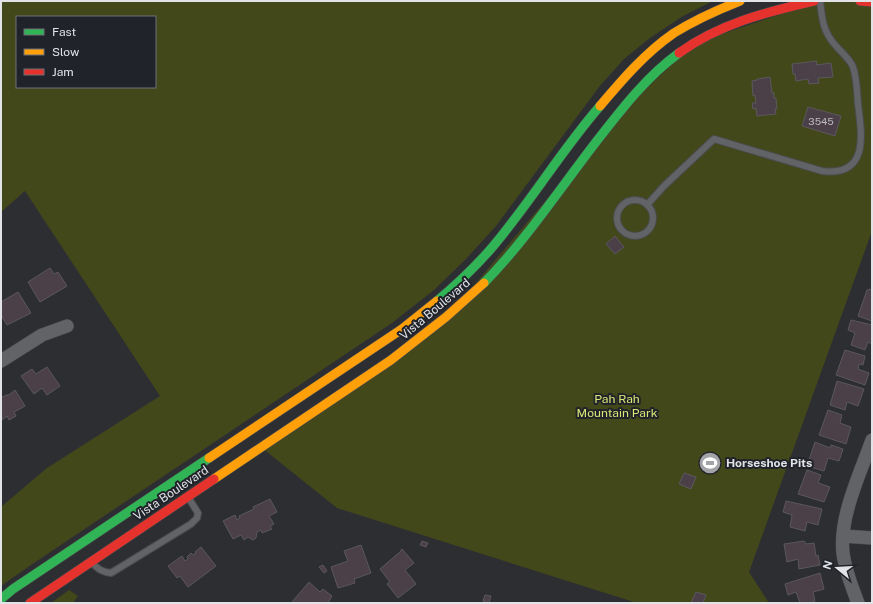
<svg xmlns="http://www.w3.org/2000/svg" width="873" height="604" font-family="'Public Sans',sans-serif">
  <style>
    .green { fill: #43481b; fill-rule: evenodd }
    .building { fill: #4c4048; stroke: #5a585b }
    .lines { fill: none; stroke-linecap: round; stroke-linejoin: round }
    .lane-casing { stroke: #4a4c4f; stroke-width: 8 }
    .street-casing { stroke: #4a4c4f; stroke-width: 14 }
    .fast-casing { stroke: #4a4c4f; stroke-width: 10 }
    .slow-casing { stroke: #4a4c4f; stroke-width: 10 }
    .jam-casing { stroke: #4a4c4f; stroke-width: 10 }
    .lane { stroke: #626366; stroke-width: 6 }
    .street { stroke: #626366; stroke-width: 13 }
    .fast { stroke: #30b455; stroke-width: 9 }
    .slow { stroke: #ff9f0a; stroke-width: 9 }
    .jam { stroke: #e5322d; stroke-width: 9 }
    .labels { text-anchor: middle; stroke-width: 4; stroke-linejoin: round; paint-order: stroke }
    .number-label { font-size: 10px; fill: #bcbabf }
    .street-label { font-size: 12px; fill: #e1e3e7; stroke: #21232a }
    .park-label { font-size: 12px; fill: #d9e674; stroke: #21232a }
    .poi-label { font-size: 12px; font-weight: bold; fill: #e1e3e7; stroke: #21232a; text-anchor: start }
  </style>
  <rect width="100%" height="100%" fill="#2d2e32"/>
  <path class="green" d="M1 1H713L683 16 650 38 624 59 599 87 496 226 466 259 434 290 392 323 28 567 1 586V507L47 468 160 396 25 191 1 212ZM17 17H155V87H17Z
    M819 1H872V231L749 572 769 603H637L337 508 262 448 442 323 618 115 695 43Z
    M69 590 78 596 73 603H51Z"/>
  <path class="building" d="M817 61 816 65 831 63 833 77 818 78 819 83 809 84 808 79 796 81 795 74H793L792 64Z
    M770 77 772 93H774V98H776L777 109H775L776 114 757 116 756 108 753 109 752 103H756L755 95 753 96 752 81 757 80V79Z
    M808 107 841 116 835 136 802 126Z
    M615 236 624 247 615 254 606 244Z
    M50 268 54 274 58 272 67 286 40 302 28 282Z
    M869 289 872 290V321L858 316 867 290H868Z
    M18 292 31 313 7 325 1 315V302Z
    M851 320 872 325V344L868 342 865 350 851 345 855 333 848 330Z
    M845 350 865 356 863 365 859 364 858 369 869 373 865 385 836 375Z
    M47 367 60 386 47 395 42 388 34 394 21 376 32 369 36 374Z
    M837 381 864 389 858 406 847 402 845 410 830 405Z
    M15 390 25 406 14 412 16 416 9 420 7 416 2 420 1 395 3 397 6 395H9Z
    M828 410 842 415 840 423 851 427 846 444 819 435Z
    M815 442 830 448 831 445 843 449 839 461 828 458 824 471 807 466Z
    M807 470 821 475 818 483 830 487 824 502 798 494Z
    M684 473 696 477 691 489 679 484Z
    M270 499 277 512 269 516 274 524 270 526 272 529 262 533 261 530 257 532 256 538 253 540 248 537 244 540 241 535 233 539 223 521 235 515 237 520 240 518 239 516 254 509 253 507Z
    M786 501 822 509 818 525 807 522 805 531 790 527 792 515 783 512Z
    M422 541 428 543 426 547 420 545Z
    M804 541 806 544 814 543 816 556 818 555 820 565 799 569 798 559 787 562 784 544Z
    M361 545 371 573 354 579 355 583 338 588 331 567 348 561 344 551Z
    M201 547 216 566 188 587 180 576 177 578 168 566 182 556 185 561 188 559 187 557 191 553 193 555 196 553 195 552Z
    M402 549 414 563 405 570 416 584 398 598 387 584 390 582 380 569 401 551V550Z
    M323 565 327 571 324 573 319 567Z
    M820 573 824 589 813 592 815 601 809 603H800L796 592 788 595 785 584Z
    M309 582 320 592 323 589 332 596 328 603H294L292 602Z
    M696 592 706 595 703 603H691Z
    M485 595 491 596 489 603 483 601Z"/>
  <g class="lines">
    <g class="lane-casing">
      <path id="lane" d="M617 218a18 18 0 1 1 36 0a18 18 0 1 1-36 0Z
        M647 205 664 186 714 139 822 171C869 177 862 135 858 104 857 92 857 79 853 67 850 59 842 53 836 46 823 32 822 19 820 1
        M92 563C98 569 102 572 111 573L191 524 197 518 198 513 188 497"/>
    </g>
    <g class="street-casing">
      <path id="street" d="M1 361 42 335 67 326
        M843 536 872 538
        M858 603C852 587 845 570 843 553 839 517 860 474 872 440"/>
    </g>
    <g class="fast-casing">
      <path id="fast" d="M484 283C526 240 559 190 596 142 621 110 646 77 679 53
        M437 301C455 286 473 269 489 251 529 205 560 152 600 106
        M1 599 13 589 209 458"/>
    </g>
    <g class="slow-casing">
      <path id="slow" d="M600 106C622 80 645 53 674 33 695 20 717 10 740 1
        M209 458 402 329 437 301
        M214 479 391 360 446 317 484 283"/>
    </g>
    <g class="jam-casing">
      <path id="jam" d="M860 1 872 2
        M679 53C719 24 766 12 814 1
        M30 603 214 479"/>
    </g>
    <use href="#lane" class="lane"/>
    <use href="#street" class="street"/>
    <use href="#fast" class="fast"/>
    <use href="#slow" class="slow"/>
    <use href="#jam" class="jam"/>
  </g>
  <defs>
    <g id="stadium-disc" transform="scale(1.15)"><circle r="9.5" fill="#a2a4a8" stroke="#21232a"/><path d="M0-5a6.5 5 0 1 0 0 10a6.5 5 0 1 0 0-10ZM-3.5-1.8h7v3.6h-7Z" fill="#fff"/></g>
  </defs>
  <g fill-rule="evenodd">
    <use href="#stadium-disc" x="710" y="463"/>
  </g>
  <g class="labels">
    <g class="number-label">
      <text x="821" y="125">3545</text>
    </g>
    <g class="street-label">
      <text transform="translate(435 309) rotate(-40)" y="4">Vista Boulevard</text>
      <text transform="translate(171 493) rotate(-34)" y="4">Vista Boulevard</text>
    </g>
    <g class="park-label">
      <text x="617" y="403">Pah Rah<tspan x="617" dy="14">Mountain Park</tspan></text>
    </g>
    <g class="poi-label">
      <text x="726" y="467">Horseshoe Pits</text>
    </g>
  </g>
  <rect width="873" height="604" fill="none" stroke="#e1e3e7" stroke-width="4"/>
  <rect x="16" y="16" width="140" height="72" fill="#21232a" stroke="#6e7076"/>
  <rect x="24" y="29" width="20" height="6" fill="#30b455" stroke="#6e7076"/>
  <text x="52" y="36" font-size="12" fill="#e1e3e7">Fast</text>
  <rect x="24" y="49" width="20" height="6" fill="#ff9f0a" stroke="#6e7076"/>
  <text x="52" y="56" font-size="12" fill="#e1e3e7">Slow</text>
  <rect x="24" y="69" width="20" height="6" fill="#e5322d" stroke="#6e7076"/>
  <text x="52" y="76" font-size="12" fill="#e1e3e7">Jam</text>
  <g transform="translate(837 568) rotate(288)" stroke="#21232a" stroke-width="3" paint-order="stroke">
  <path d="M0-3L7 15L0 10L-7 15Z" fill="#e1e3e7"/>
  <text y="-6" font-size="11" font-weight="bold" text-anchor="middle" fill="#e1e3e7">N</text>
  </g>
</svg>
